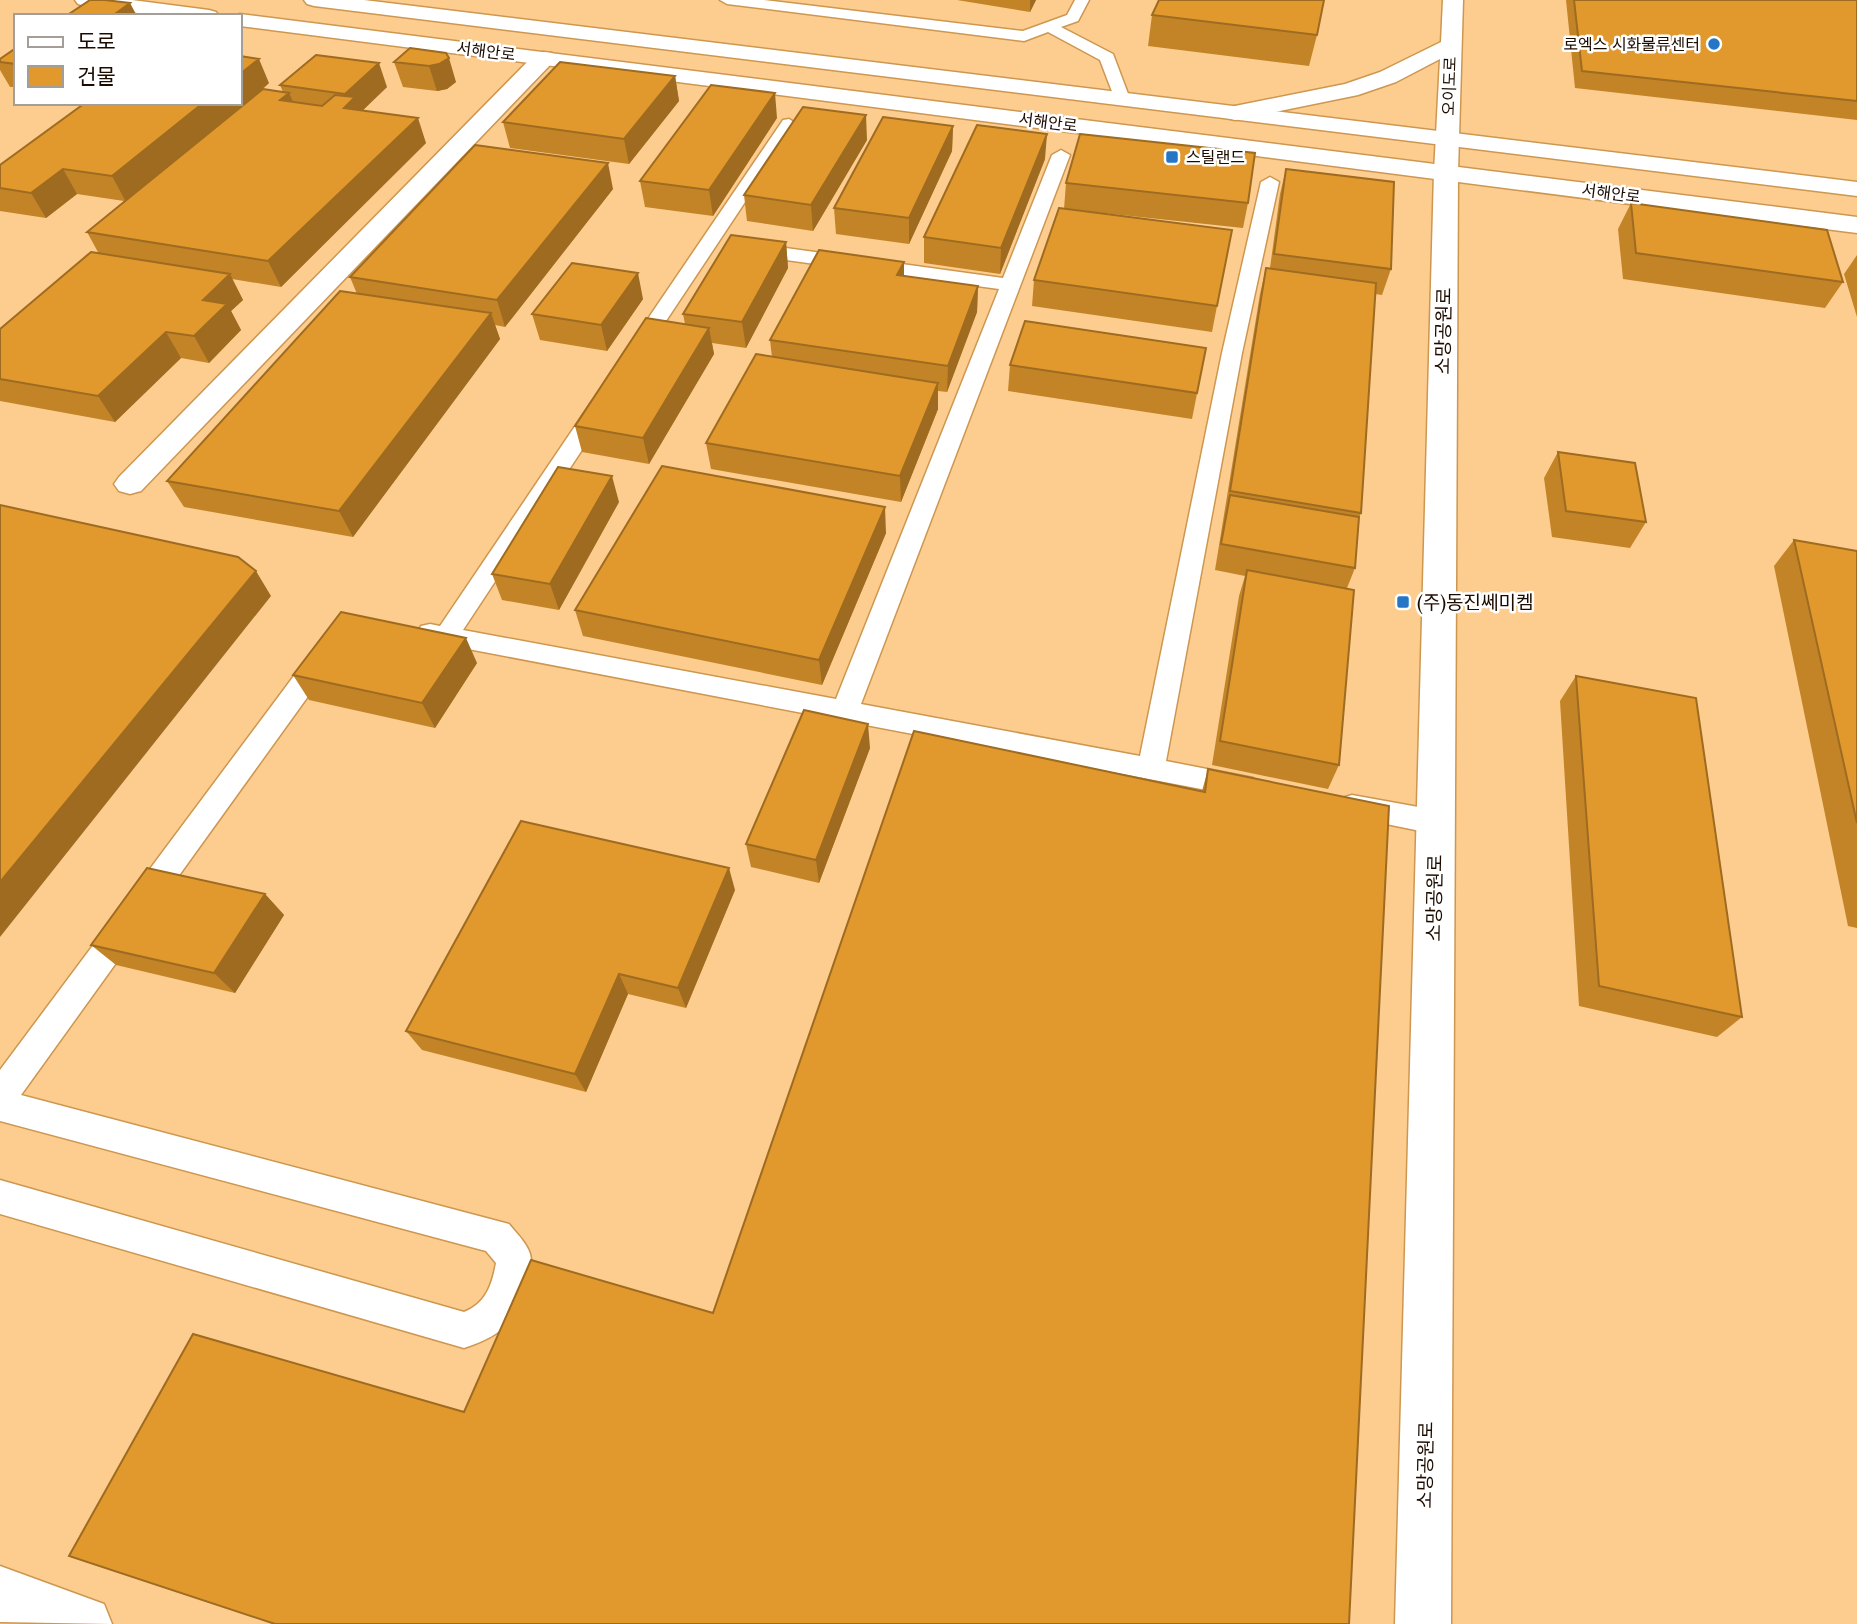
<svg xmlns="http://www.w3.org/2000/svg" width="1857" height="1624" font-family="Lora,'Noto Sans KR',serif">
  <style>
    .built { fill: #fdcc8f; fill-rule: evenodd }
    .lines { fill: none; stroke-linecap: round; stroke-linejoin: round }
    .lane-casing { stroke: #cd9750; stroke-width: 3 }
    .street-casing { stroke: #cd9750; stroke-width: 3 }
    .secondary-casing { stroke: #cd9750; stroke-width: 3 }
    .primary-casing { stroke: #cd9750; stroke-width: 3 }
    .lane { fill: #fff; fill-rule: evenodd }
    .street { fill: #fff; fill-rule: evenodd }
    .secondary { fill: #fff; fill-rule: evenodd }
    .primary { fill: #fff; fill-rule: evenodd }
    .wall { fill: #c28427 }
    .shaded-wall { fill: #9e6b20 }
    .building { fill: #e1992d; stroke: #9e6b20; stroke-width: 2 }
    .poi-dot { fill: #2676c5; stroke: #fff; stroke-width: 2.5 }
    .labels { text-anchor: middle; stroke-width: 5; stroke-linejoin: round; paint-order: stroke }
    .far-poi-label { font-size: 16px; fill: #1c0c00; stroke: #fff; text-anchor: end }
    .far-street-label { font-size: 16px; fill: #1c0c00; stroke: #fff }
    .street-label { font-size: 19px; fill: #1c0c00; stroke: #fff }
    .poi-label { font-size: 19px; fill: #1c0c00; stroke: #fff; text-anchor: start }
  </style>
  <rect width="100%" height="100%" fill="#fddab1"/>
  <path class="built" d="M0 0H1857V1624H0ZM16 16H240V103H16Z"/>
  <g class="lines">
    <g class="lane-casing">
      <path id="lane" d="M720 0H764L1023 31 1067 15 1075 0H1089L1078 21 1061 27 1113 54 1130 99 1128 102H1116L1100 60 1048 32 1024 41 727 4Z
        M789 119 797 124 646 351 643 355H629L626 351 783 120Z
        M1061 150 1070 155 861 704 1140 756 1222 353 1261 182 1270 177 1279 182 1242 353 1166 761 1253 778 1257 786 1253 794 1243 797 421 640 417 633 421 626 430 624 440 626 592 401H608L611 406 463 630 836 699 999 289 750 255 741 249 750 243 1003 278 1052 155Z
        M323 647 332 649 336 656 332 663 21 1095 509 1224C517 1234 531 1247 531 1260 532 1269 528 1279 526 1287 515 1324 500 1336 464 1348L0 1214V1180L464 1312C486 1303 492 1285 496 1263L486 1251 0 1121V1070L314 649Z
        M1352 795 1435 810 1445 814 1449 822 1445 830 1435 834 1352 817 1342 814 1338 806 1342 798Z"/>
    </g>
    <g class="street-casing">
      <path id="street" d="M544 52 552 53 555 58 552 63 141 491 130 494 119 491 114 484 119 477 536 53Z
        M0 1566 104 1604 112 1624 0 1622Z"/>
    </g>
    <g class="secondary-casing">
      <path id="secondary" d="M1443 0H1463L1458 172 1451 1624H1395L1434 172 1440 59 1396 82 1358 95 1235 120 1227 118 1224 113 1227 108 1235 106 1345 84 1380 72 1441 42Z"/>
    </g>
    <g class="primary-casing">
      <path id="primary" d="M75 0H132L209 10 216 12 219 16H160L85 6 78 4Z
        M304 0H364L1857 182V196L314 6 307 4Z
        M240 14 1857 217V233L240 26V16H233Z"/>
    </g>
    <use href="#lane" class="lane"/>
    <use href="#street" class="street"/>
    <use href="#secondary" class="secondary"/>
    <use href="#primary" class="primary"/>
  </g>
  <path class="wall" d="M957 0H1036L1030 12Z
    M1566 0H1857V120L1575 88Z
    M1152 15 1317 35 1309 66 1148 46Z
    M16 48V87H10L0 70V59Z
    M410 48 456 82 447 89 437 91 403 87 394 62Z
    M675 76 679 101 629 164 510 148 503 122Z
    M269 83 263 89 283 92 280 85 387 87 363 110 426 143 281 287 232 279 243 300 231 311 241 330 209 363 181 358 115 422 0 401V329L99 254 87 232 124 201 77 194 46 218 0 211V165Z
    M777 118 713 216 645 207 640 181Z
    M953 126 952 151 909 244 836 234 834 208Z
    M867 140 813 231 747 221 744 195Z
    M1045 159 1000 274 924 263V237Z
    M1286 169 1391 269 1382 295 1375 294 1361 513 1359 519 1355 568 1347 588 1339 765 1328 789 1212 765 1239 596 1245 576 1215 570 1260 294 1266 268H1270L1280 194Z
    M1066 183 1248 203 1243 228 1065 209 1217 306 1212 332 1032 306 1034 280 1064 209Z
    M613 189 505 327 495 325 500 339 353 537 184 507 167 481 357 294 350 277Z
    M1631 203 1843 282 1825 308 1623 279 1618 229Z
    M786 242 788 268 746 348 712 343 714 354 649 464 582 452 575 426 685 324 683 314Z
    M1857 255V317L1844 274Z
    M904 262V276L978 286 977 312 947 392 938 391V409L901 502 711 469 706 443 772 357 770 340Z
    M643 299 607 351 540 340 532 314Z
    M1206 348 1192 419 1008 391 1010 365Z
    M1558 452 1646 522 1630 548 1552 537 1544 478Z
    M619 502 559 610 502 600 492 574Z
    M886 533 822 685 583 636 575 610Z
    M1794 540 1857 551V928L1848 926 1774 566Z
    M477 663 435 728 309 700 293 675Z
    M1576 676 1742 1017 1717 1037 1579 1006 1560 701Z
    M870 748 819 883 751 867 746 844Z
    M1208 769 1349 1624 464 1412 713 1313 1202 791Z
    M735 890 686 1008 628 994 586 1092 422 1050 406 1031Z
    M265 894 284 915 235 993 116 965 91 945Z"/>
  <path class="shaded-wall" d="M1030 0H1036L1030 12Z
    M130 3 137 16H112Z
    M449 58 456 82 447 89 437 91 429 66Z
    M259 59 269 83 126 202 112 176 203 103H240V74Z
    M379 63 387 87 361 112 344 108 348 104 345 94Z
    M675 76 679 101 629 164 624 139Z
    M289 93 300 117 280 100Z
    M775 93 777 118 713 216 709 190Z
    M866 115 867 140 813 231 811 205Z
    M418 118 426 143 281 287 268 261Z
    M953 126 952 151 909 244V218Z
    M1047 134 1045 159 1000 274 1001 248Z
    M608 163 613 189 505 327 497 300Z
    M63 169 77 194 46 218 31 193Z
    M786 242 788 268 746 348 742 322Z
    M904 262V288L897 275Z
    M638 273 643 299 607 351 601 325Z
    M230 274 243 300 231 311 241 330 209 363 194 336 203 300Z
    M978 286 977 312 947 392 948 366Z
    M491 313 500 339 353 537 339 511Z
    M709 328 714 354 649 464 643 438Z
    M166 332 181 358 115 422 98 396Z
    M938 383V409L901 502 900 476Z
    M612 476 619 502 559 610 550 584Z
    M885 507 886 533 822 685 819 660Z
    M256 571 271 596 0 937V882Z
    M466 638 477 663 435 728 422 703Z
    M868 724 870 748 819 883 816 860Z
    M729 868 735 890 686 1008 678 988Z
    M265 894 284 915 235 993 214 973Z
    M619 974 628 994 586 1092 575 1074Z"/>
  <path class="building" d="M90 0H105L130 3 112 16H66Z
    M1159 0H1324L1317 35 1152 15Z
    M1574 0H1857V101L1582 71Z
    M16 48V64L0 62V59Z
    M410 48 446 53 449 58 439 64 429 66 394 62Z
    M316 55 379 63 345 94 280 85Z
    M240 56 259 59 240 74Z
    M560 62 675 76 624 139 503 122Z
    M711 85 775 93 709 190 640 181Z
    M263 89 289 93 280 100 322 106 335 95 355 97 344 108 418 118 268 261 87 232Z
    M85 103H203L112 176 63 169 31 193 0 188V165Z
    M803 107 866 115 811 205 744 195Z
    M883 117 953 126 909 218 834 208Z
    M977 125 1047 134 1001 248 924 237Z
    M1080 134 1255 153 1248 203 1066 183Z
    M475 145 608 163 497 300 350 277Z
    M1286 169 1394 182 1391 269 1274 254Z
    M1631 203 1827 230 1843 282 1636 253Z
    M1059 208 1232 230 1217 306 1034 280Z
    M731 235 786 242 742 322 683 314Z
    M819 250 904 262 897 275 978 286 948 366 770 340Z
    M91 252 230 274 203 300 227 304 194 336 166 332 98 396 0 379V329Z
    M572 263 638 273 601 325 532 314Z
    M1266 268 1376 283 1361 513 1230 491Z
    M340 291 491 313 339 511 167 481Z
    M646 318 709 328 643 438 575 426Z
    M1025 321 1206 348 1197 393 1010 365Z
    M756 354 938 383 900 476 706 443Z
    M1558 452 1635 463 1646 522 1566 511Z
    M662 466 885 507 819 660 575 610Z
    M558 467 612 476 550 584 492 574Z
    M1230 495 1359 517 1355 568 1221 544Z
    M0 505 238 557 256 571 0 882Z
    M1794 540 1857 551V823Z
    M1247 570 1354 590 1339 765 1220 741Z
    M341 612 466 638 422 703 293 675Z
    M1576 676 1696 698 1742 1017 1599 986Z
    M804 710 868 724 816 860 746 844Z
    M914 731 1205 792 1208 769 1389 806 1349 1624H275L69 1556 193 1334 464 1412 531 1260 713 1313Z
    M521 821 729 868 678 988 619 974 575 1074 406 1031Z
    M147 868 265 894 214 973 91 945Z"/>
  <g class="poi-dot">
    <circle cx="1714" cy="44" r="7"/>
    <rect x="1165" y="150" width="14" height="14" rx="3.5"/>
    <rect x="1396" y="595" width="14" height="14" rx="3.5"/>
  </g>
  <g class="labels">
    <g class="far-poi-label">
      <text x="1700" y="50">로엑스 시화물류센터</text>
      <text x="1186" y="163" text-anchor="start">스틸랜드</text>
    </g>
    <g class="far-street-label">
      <text transform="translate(486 51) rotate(7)" y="6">서해안로</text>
      <text transform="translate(1449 86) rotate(-88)" y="6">오이도로</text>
      <text transform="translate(1048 122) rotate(7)" y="6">서해안로</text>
      <text transform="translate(1611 193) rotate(7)" y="6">서해안로</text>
    </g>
    <g class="street-label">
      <text transform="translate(1443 331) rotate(-89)" y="7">소망공원로</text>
      <text transform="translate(1434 898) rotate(-89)" y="7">소망공원로</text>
      <text transform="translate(1425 1465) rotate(-89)" y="7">소망공원로</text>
    </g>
    <g class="poi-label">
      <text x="1417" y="609">(주)동진쎄미켐</text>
    </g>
  </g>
  <rect x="14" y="14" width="228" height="91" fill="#ffffff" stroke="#a49e99" stroke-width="2"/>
  <rect x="28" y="37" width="35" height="10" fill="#ffffff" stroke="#a49e99" stroke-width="2"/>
  <text x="77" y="49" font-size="21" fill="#1c0c00">도로</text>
  <rect x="28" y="66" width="35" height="21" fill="#e1992d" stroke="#a49e99" stroke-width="2"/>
  <text x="77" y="84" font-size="21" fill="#1c0c00">건물</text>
</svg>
